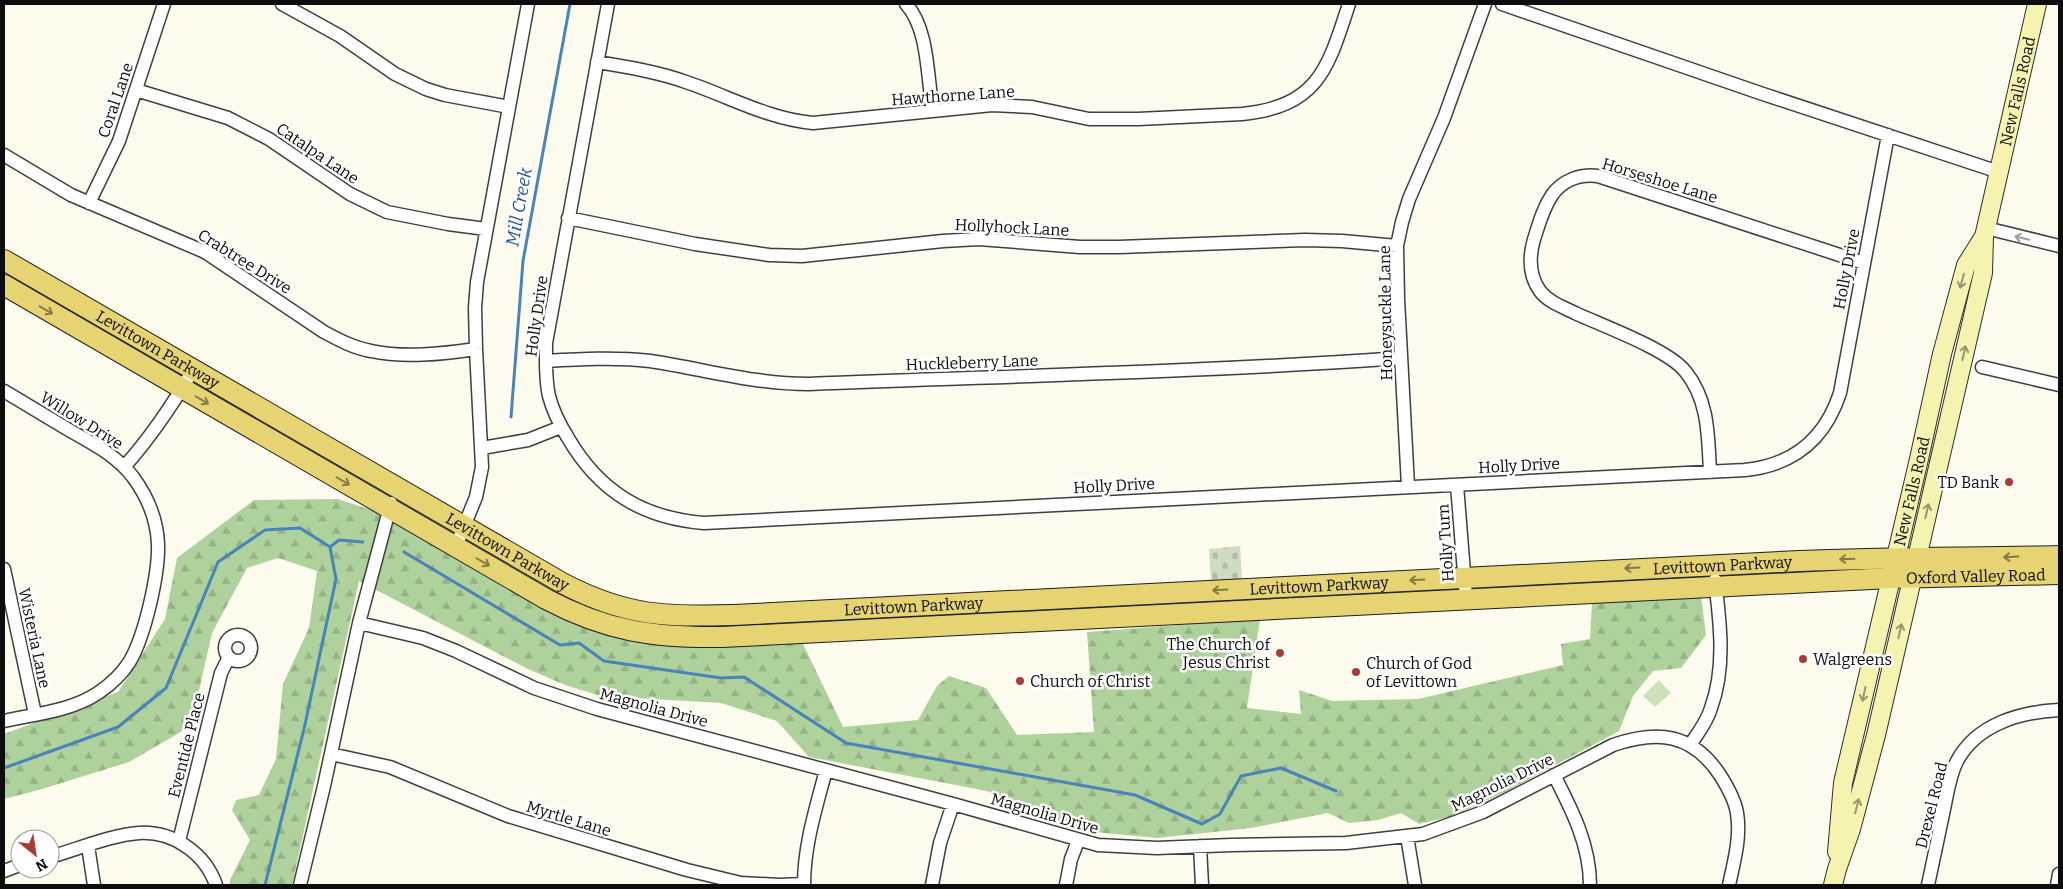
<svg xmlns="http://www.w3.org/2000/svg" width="2063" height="889" font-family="Bitter,serif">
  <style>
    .forest { fill: url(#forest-firs) }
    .cemetery { fill: url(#cemetery-stones) }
    .park { fill: #cce2bb }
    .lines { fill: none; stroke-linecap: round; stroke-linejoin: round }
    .stream { stroke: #4883bb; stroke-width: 3 }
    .street-casing { stroke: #3f3f3f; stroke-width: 15 }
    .secondary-casing { stroke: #2e2e2e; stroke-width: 20 }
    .primary-casing { stroke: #1d1d1d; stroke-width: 22 }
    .street { stroke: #fff; stroke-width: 12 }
    .secondary { stroke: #f4f3b0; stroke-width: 18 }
    .primary { stroke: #e6d473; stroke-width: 20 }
    .oneway { stroke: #9e9e9e }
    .oneway2 { stroke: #97976e }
    .oneway3 { stroke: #847a45 }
    .poi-dot { fill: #a93b36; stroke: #fff; stroke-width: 2 }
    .labels { text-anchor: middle; stroke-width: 5; stroke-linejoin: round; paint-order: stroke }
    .street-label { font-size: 16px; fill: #0c0c0c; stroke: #fff }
    .poi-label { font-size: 16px; fill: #0c0c0c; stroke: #fff; text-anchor: start }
    .water-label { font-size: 18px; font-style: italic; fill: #26578c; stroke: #fff }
  </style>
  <defs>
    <pattern id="forest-firs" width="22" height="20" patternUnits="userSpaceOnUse" patternTransform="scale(1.25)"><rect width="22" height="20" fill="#afd19c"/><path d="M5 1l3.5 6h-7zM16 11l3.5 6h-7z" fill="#95b285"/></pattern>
    <pattern id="cemetery-stones" width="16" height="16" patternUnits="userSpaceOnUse" patternTransform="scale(1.25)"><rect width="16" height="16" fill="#d0dbc1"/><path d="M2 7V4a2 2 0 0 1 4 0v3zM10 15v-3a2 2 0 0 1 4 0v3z" fill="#b1bba5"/></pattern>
  </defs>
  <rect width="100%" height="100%" fill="#fdfbed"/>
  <path class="forest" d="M338 499 380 513 648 642 766 641 803 644 843 727 918 720 937 686 949 676 986 688 1017 735 1094 732 1087 632 1260 619 1247 708 1301 714 1299 690 1332 701 1418 699 1563 665 1561 644 1590 639 1592 603 1701 596 1706 635 1681 668 1653 671 1633 696 1619 731 1509 790 1453 816 1419 824 1401 813 1378 820 1349 823 1328 813 1251 828 1157 838 1073 830 987 791 809 757 777 721 721 703 601 696 565 685 528 669 359 581 292 885H230V880L250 840 232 810 236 800 259 795 276 759 283 684 309 628 317 571 278 558 247 568 212 633 191 726 129 762 42 789 4 799V734L118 692 165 619 177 558 254 500Z"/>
  <path class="cemetery" d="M1240 546 1242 580 1211 582 1209 549Z"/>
  <path class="park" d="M1659 680 1671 693 1655 707 1643 696Z"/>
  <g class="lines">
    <path class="stream" d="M511 417 523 261 570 4
      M330 547 339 540 363 542
      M404 552 560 645 579 643 604 661 721 678 744 677 846 743 1135 795 1202 824 1220 814 1241 776 1281 768 1336 791
      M4 768 118 727 166 688 218 562 265 530 300 528 330 547 336 579 304 729 265 885"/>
    <g class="street-casing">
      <path id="street" d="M282 4 340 36 395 74 426 89 445 95 509 107
        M608 4 546 343C546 361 545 379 549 396 553 412 560 425 568 438 599 491 642 518 704 523L1745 470C1794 465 1825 439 1840 393L1888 135
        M906 4C929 29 927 78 933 111
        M1502 4 1760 93 1999 172
        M597 62C627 67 658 72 686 82 728 96 768 119 813 123L992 105 1032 107 1089 119H1138L1242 114C1319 106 1328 68 1349 4
        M136 90 228 118 269 139 350 194 387 212 448 224 486 229
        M4 155 71 195 205 252 324 332C339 340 354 348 371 351 404 358 442 354 476 349
        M89 203 119 141 164 4
        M568 218 695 244 769 255 802 256 943 241 979 239 1080 247H1119L1305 240 1342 241 1397 246
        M1986 228 2059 246
        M546 361C580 359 615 357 650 361 704 369 753 384 809 384 1007 376 1204 372 1401 358
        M1982 367 2059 385
        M4 391C26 404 47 417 69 430 92 443 116 455 133 477 147 496 157 520 158 544 159 574 145 635 130 661 122 674 110 685 98 693 71 711 35 714 4 721
        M482 448 528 440 561 427
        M124 467C151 437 173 404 193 370
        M1710 472C1708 436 1709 400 1685 371 1667 349 1603 326 1575 313 1563 307 1548 302 1540 291 1527 273 1529 253 1536 233 1540 220 1544 207 1552 195 1563 180 1580 174 1598 176L1864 263
        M1457 485 1466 598
        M1408 486 1398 299 1397 246 1402 222 1409 199 1444 118 1485 4
        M456 546 476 497 482 467 476 349 475 308 477 282 528 4
        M4 569 35 714
        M359 623 423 638 456 651 534 688 597 709 953 804 1098 845 1157 848 1231 845 1346 843 1423 834 1483 812 1613 745C1658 730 1692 733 1720 775 1727 786 1735 800 1737 813 1741 837 1734 862 1729 885
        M225 648a13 13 0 1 1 26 0a13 13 0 1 1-26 0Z
        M1690 745C1698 733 1707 722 1711 708 1726 667 1720 622 1715 580
        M331 754 390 767 508 816 687 870 741 883 779 885 804 884
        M1554 775C1572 810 1590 845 1590 885
        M1407 836 1415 885
        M179 841 221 673 229 657
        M88 846 94 885
        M1200 846 1202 885
        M50 857C78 849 111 835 139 833 173 831 205 853 216 885
        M4 871 20 865
        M300 885 324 786 359 623 391 503
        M804 885C804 845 816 808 826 770
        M932 885 940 843 953 804
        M1066 885 1071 859 1078 841
        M1928 885C1933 861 1938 837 1943 814 1947 796 1949 777 1957 761 1977 724 2020 712 2059 710
        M2057 885 2059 874"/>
    </g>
    <g class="secondary-casing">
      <g id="secondary">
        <path id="s1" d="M1837 852 1843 783 1919 459 1942 354 1966 265 1983 238"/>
        <path id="s2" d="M1833 885 1837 869 1851 829 1876 735 1983 273 1984 237 2037 4"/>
      </g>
    </g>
    <g class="primary-casing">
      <g id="primary">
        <path id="s3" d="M4 260 564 584C626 616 665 617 734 615L1800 561C1887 557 1973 558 2059 556"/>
        <path id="s4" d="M4 285 546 599C606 631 654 638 722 637L1891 578 2059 574"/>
      </g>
    </g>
    <use href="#street" class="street"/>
    <use href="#secondary" class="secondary"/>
    <use href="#primary" class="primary"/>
  </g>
  <defs><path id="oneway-shaft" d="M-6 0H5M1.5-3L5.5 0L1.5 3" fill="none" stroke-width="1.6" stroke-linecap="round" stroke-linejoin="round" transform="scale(1.25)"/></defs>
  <use class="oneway" href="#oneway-shaft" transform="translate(2022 238) rotate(-167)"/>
  <g class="oneway2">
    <use href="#oneway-shaft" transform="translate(1962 281) rotate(105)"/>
    <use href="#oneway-shaft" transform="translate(1964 353) rotate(-77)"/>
    <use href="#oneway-shaft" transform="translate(1927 511) rotate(-77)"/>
    <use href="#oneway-shaft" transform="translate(1900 631) rotate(-77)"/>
    <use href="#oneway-shaft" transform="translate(1864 694) rotate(102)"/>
    <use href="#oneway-shaft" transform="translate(1857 806) rotate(-75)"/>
  </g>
  <g class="oneway3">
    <use href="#oneway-shaft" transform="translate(46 310) rotate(30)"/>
    <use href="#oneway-shaft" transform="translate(202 400) rotate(30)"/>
    <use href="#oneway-shaft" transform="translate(343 481) rotate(30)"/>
    <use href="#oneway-shaft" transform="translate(2011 557) rotate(177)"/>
    <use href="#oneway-shaft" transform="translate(1847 559) rotate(178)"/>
    <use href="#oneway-shaft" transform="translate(483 562) rotate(30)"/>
    <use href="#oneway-shaft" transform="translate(1632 568) rotate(177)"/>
    <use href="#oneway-shaft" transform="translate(1417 580) rotate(177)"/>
    <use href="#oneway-shaft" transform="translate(1220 590) rotate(177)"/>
  </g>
  <g class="poi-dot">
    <circle cx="2009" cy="482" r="5"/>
    <circle cx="1280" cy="653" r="5"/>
    <circle cx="1803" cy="659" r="5"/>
    <circle cx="1356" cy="672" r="5"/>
    <circle cx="1020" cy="681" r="5"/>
  </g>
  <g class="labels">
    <g class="street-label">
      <text dy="6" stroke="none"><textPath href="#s2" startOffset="816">New Falls Road</textPath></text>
      <text transform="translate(953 95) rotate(-4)" y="6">Hawthorne Lane</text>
      <text transform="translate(115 100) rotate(-71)" y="6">Coral Lane</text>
      <text transform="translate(318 153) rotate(34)" y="6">Catalpa Lane</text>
      <text transform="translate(1660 180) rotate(17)" y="6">Horseshoe Lane</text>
      <text transform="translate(1012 227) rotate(3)" y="6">Hollyhock Lane</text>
      <text transform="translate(245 261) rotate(32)" y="6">Crabtree Drive</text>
      <text transform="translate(1846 269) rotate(-79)" y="6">Holly Drive</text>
      <text transform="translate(1385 313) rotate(-91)" y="6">Honeysuckle Lane</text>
      <text transform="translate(536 316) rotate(-82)" y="6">Holly Drive</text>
      <text dy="6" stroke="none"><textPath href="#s3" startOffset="178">Levittown Parkway</textPath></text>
      <text transform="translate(972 362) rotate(-2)" y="6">Huckleberry Lane</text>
      <text transform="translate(82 420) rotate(32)" y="6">Willow Drive</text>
      <text transform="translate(1519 465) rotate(-3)" y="6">Holly Drive</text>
      <text transform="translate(1114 485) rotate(-3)" y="6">Holly Drive</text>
      <text dy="6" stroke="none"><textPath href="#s1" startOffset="369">New Falls Road</textPath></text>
      <text transform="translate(1445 543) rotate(-94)" y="6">Holly Turn</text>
      <text dy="6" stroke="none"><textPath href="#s3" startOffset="582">Levittown Parkway</textPath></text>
      <text dy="6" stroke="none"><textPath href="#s3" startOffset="1812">Levittown Parkway</textPath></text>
      <text dy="6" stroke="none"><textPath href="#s4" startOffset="2064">Oxford Valley Road</textPath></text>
      <text dy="6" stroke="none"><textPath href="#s3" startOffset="1408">Levittown Parkway</textPath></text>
      <text dy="6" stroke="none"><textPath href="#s3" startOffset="1002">Levittown Parkway</textPath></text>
      <text transform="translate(35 638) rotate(78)" y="6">Wisteria Lane</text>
      <text transform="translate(654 707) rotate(15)" y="6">Magnolia Drive</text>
      <text transform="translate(186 745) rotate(-76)" y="6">Eventide Place</text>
      <text transform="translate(1502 782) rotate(-26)" y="6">Magnolia Drive</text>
      <text transform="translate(1931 805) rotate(-76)" y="6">Drexel Road</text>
      <text transform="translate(1045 813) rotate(16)" y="6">Magnolia Drive</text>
      <text transform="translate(569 818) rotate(17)" y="6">Myrtle Lane</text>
    </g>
    <g class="poi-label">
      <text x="1999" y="488" text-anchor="end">TD Bank</text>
      <text x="1270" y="650" text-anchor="end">The Church of<tspan x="1270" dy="18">Jesus Christ</tspan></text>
      <text x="1813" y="665">Walgreens</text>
      <text x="1366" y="669">Church of God<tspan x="1366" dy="18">of Levittown</tspan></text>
      <text x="1030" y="687">Church of Christ</text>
    </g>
    <g class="water-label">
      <text transform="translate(519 207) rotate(-80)" y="6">Mill Creek</text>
    </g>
  </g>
  <rect width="2063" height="889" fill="none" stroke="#0c0c0c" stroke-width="10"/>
  <g transform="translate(35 854) rotate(150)"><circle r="24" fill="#ffffff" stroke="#9e9e9e"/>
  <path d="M0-4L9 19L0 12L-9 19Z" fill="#a93b36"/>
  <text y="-8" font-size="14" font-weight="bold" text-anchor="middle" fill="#0c0c0c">N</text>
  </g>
</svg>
